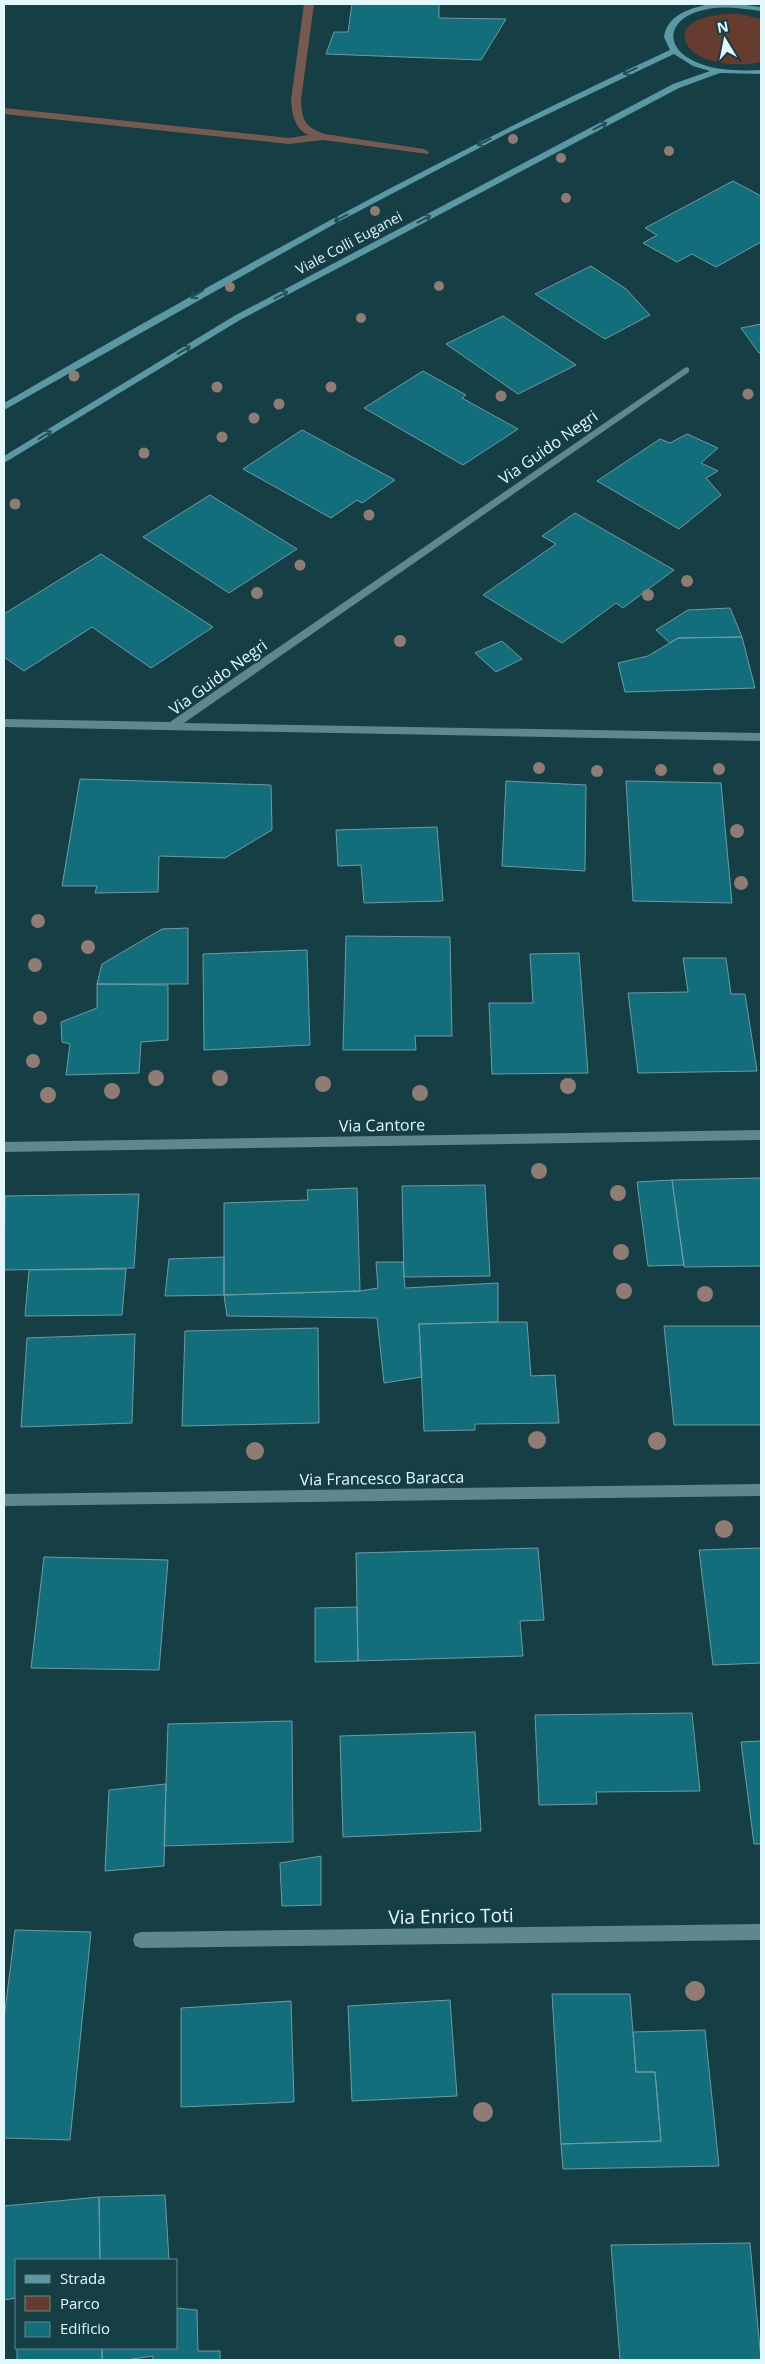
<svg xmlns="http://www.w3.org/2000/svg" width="765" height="2364" font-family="'Open Sans',sans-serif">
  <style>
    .green { fill: #663c2f }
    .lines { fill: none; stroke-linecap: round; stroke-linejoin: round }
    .stream { fill: #765a50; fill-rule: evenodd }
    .building { fill: #136e7b; stroke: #719aa2 }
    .street { fill: #5e878e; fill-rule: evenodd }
    .secondary { fill: #5a99a4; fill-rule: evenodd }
    .tree { fill: #907c73 }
    .oneway { stroke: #235058 }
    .labels { text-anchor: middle; stroke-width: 4.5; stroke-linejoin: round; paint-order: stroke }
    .far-street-label { font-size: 14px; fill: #e3f8fc; stroke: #153e45 }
    .street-label { font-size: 16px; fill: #e3f8fc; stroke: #153e45 }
    .near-street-label { font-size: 19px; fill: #e3f8fc; stroke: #153e45 }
  </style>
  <rect width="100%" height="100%" fill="#153e45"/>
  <path class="green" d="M723 14H739L761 19V62C742 66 722 65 703 58 686 50 675 32 696 21 704 17 714 16 723 14Z"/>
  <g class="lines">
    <path class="stream" d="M304 4H314L301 100C302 121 305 127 325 134L424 149 429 152 428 154 323 140 289 144 4 114V108L289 138 309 135C295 130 292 114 291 100Z"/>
  </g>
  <path class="building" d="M352 4H439V18L506 19 481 60 326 54 334 32H348Z
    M733 181 761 196V242L716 267 692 254 677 262 643 243 657 235 645 228Z
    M591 266 626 289 650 315 605 339 535 294Z
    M503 316 576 365 518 394 446 344Z
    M761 324V353H759L741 328Z
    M423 371 466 395 462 398 518 429 463 465 364 408Z
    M302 430 395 480 362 503 357 500 331 518 243 469Z
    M687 434 718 448 701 463 718 471 706 478 721 495 679 529 597 481 660 439 670 443Z
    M210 495 297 549 229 593 143 537Z
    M575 513 674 570 623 608 616 603 562 643 483 595 556 544 542 536Z
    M101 554 213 627 151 668 92 627 24 671 4 657V614Z
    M730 608 742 637 678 638 670 643 656 630 688 610Z
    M742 637 755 688 625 692 618 663 648 656 678 638Z
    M502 641 522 659 496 672 475 653Z
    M80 779 271 785 272 830 225 858 159 856 158 892 95 893 97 886H62Z
    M506 781 586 785 585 871 502 866Z
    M626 781 721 783 732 903 633 901Z
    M437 827 443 901 364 903 361 865 338 866 336 830Z
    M188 928V984H97L102 964 162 929Z
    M346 936 450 937 452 1036H415L416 1050H343Z
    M307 950 310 1045 204 1050 203 954Z
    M579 953 588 1073 492 1074 489 1003H533L530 954Z
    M683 958H726L731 994H745L757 1071 638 1073 628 993 688 992Z
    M97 984 168 985V1040L141 1042 139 1073 66 1075 70 1044 62 1042 61 1022 97 1008Z
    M761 1178V1266L684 1267 672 1180Z
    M672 1180 684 1265 648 1266 637 1182Z
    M485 1185 490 1276 404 1277 402 1186Z
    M357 1188 360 1291 224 1295V1203L308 1200 307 1190Z
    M139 1194 134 1268 4 1270 5 1196Z
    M224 1257V1295L165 1296 169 1259Z
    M376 1262H403L405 1288 498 1283V1322L419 1324 422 1377 384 1383 377 1318 227 1316 224 1295 360 1291 378 1288Z
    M126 1269 122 1315 25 1316 29 1270Z
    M498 1322H527L531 1376 555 1375 559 1423 475 1424V1430L424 1431 419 1324Z
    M664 1326H761V1425H674Z
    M318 1328 319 1423 182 1426 185 1331Z
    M135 1334 132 1423 21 1427 27 1338Z
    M538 1548 544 1620 520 1621 523 1656 358 1661 356 1553Z
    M761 1548V1663L713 1665 699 1550Z
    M44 1557 168 1560 159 1670 31 1668Z
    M357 1607 358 1661 315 1662V1608Z
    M692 1713 700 1791 596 1792 597 1804 539 1805 535 1715Z
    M292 1721 293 1842 164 1846 168 1724Z
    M475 1732 481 1831 343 1837 340 1736Z
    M761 1741V1844H754L741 1742Z
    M166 1784 164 1866 105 1871 109 1790Z
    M321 1856V1905L282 1906 280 1863Z
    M15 1930 91 1932 70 2140 4 2138V2019Z
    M552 1994H630L636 2072H655L661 2141 561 2144Z
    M450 2000 457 2096 352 2101 348 2006Z
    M291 2001 294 2102 181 2107V2008Z
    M705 2030 719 2166 563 2169 561 2144 661 2141 655 2072H636L633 2032Z
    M165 2195 169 2260H100L99 2197Z
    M99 2197 100 2260H16V2298L4 2300V2206Z
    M750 2243 761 2360H620L611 2245Z
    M176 2308 197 2310 198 2351H220V2360H153V2356L126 2360H102V2348H176Z
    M17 2348H102V2360H17Z"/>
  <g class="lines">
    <path class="street" d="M686 367 689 368V372L184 723 761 733V741L4 727V719L170 722Z
      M761 1130V1140L4 1152V1142Z
      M761 1484V1496L4 1506V1494Z
      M761 1924V1940L141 1948 135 1946 133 1940 135 1934 141 1932Z"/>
    <path class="secondary" d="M712 4H739L761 7V11C742 9 723 5 704 10 669 17 661 47 696 62 716 71 740 71 761 70V74L720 73 679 88 240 320 4 463V456L234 316 673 84 710 71 693 66 674 54 506 134 338 222 4 410V403C221 277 441 156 670 50L664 37C667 14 693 7 712 4Z"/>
  </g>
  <g class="tree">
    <circle cx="513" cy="139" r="5"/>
    <circle cx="669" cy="151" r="5"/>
    <circle cx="561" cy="158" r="5"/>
    <circle cx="566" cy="198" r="5"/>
    <circle cx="375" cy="211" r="5"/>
    <circle cx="439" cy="286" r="5"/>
    <circle cx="230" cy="287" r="5"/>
    <circle cx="361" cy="318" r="5"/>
    <circle cx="74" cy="376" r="5.5"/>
    <circle cx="217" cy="387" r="5.5"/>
    <circle cx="331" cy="387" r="5.5"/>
    <circle cx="748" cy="394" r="5.5"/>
    <circle cx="501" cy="396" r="5.5"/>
    <circle cx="279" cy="404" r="5.5"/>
    <circle cx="254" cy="418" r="5.5"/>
    <circle cx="222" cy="437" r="5.5"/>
    <circle cx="144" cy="453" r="5.5"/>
    <circle cx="15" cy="504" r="5.5"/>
    <circle cx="369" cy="515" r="5.5"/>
    <circle cx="300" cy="565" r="5.5"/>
    <circle cx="687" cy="581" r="6"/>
    <circle cx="257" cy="593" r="6"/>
    <circle cx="648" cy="595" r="6"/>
    <circle cx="400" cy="641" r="6"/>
    <circle cx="539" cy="768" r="6"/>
    <circle cx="719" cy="769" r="6"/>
    <circle cx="661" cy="770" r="6"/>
    <circle cx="597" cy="771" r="6"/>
    <circle cx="737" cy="831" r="7"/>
    <circle cx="741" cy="883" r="7"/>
    <circle cx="38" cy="921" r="7"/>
    <circle cx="88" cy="947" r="7"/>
    <circle cx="35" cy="965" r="7"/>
    <circle cx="40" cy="1018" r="7"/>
    <circle cx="33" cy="1061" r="7"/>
    <circle cx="156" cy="1078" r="8"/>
    <circle cx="220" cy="1078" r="8"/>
    <circle cx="323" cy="1084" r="8"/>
    <circle cx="568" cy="1086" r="8"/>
    <circle cx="112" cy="1091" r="8"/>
    <circle cx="420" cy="1093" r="8"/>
    <circle cx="48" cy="1095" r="8"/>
    <circle cx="539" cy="1171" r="8"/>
    <circle cx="618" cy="1193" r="8"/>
    <circle cx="621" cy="1252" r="8"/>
    <circle cx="624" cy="1291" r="8"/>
    <circle cx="705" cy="1294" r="8"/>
    <circle cx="537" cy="1440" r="9"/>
    <circle cx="657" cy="1441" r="9"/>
    <circle cx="255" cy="1451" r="9"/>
    <circle cx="724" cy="1529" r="9"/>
    <circle cx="695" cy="1991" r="10"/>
    <circle cx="483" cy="2112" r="10"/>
  </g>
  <defs><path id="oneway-shaft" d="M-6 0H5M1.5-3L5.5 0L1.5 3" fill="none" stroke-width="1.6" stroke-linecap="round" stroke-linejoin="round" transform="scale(1.25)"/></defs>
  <g class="oneway">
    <use href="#oneway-shaft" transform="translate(630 71) rotate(156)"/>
    <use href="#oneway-shaft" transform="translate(600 126) rotate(-28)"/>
    <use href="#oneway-shaft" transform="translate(484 142) rotate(153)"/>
    <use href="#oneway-shaft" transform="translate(341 218) rotate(152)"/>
    <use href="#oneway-shaft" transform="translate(424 219) rotate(-28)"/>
    <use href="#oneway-shaft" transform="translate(197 294) rotate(150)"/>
    <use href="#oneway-shaft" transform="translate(281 295) rotate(-28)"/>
    <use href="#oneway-shaft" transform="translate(184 350) rotate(-31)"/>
    <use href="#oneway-shaft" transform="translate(45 435) rotate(-31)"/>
  </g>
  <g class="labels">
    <g class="far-street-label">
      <text transform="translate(349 243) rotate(-28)" y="5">Viale Colli Euganei</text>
    </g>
    <g class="street-label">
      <text transform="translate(548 447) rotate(-35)" y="6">Via Guido Negri</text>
      <text transform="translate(218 677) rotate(-36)" y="6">Via Guido Negri</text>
      <text transform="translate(382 1125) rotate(-1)" y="6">Via Cantore</text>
      <text transform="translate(382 1478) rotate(-1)" y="6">Via Francesco Baracca</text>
    </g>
    <g class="near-street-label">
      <text transform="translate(451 1916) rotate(-1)" y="7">Via Enrico Toti</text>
    </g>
  </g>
  <rect width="765" height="2364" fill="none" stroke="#e3f8fc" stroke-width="10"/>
  <rect x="15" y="2259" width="162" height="90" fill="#153e45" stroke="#67888e"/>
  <rect x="25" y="2275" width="25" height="8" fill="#5a99a4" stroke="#67888e"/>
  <text x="60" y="2284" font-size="15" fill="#e3f8fc">Strada</text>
  <rect x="25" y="2296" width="25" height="15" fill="#663c2f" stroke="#67888e"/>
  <text x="60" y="2309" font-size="15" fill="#e3f8fc">Parco</text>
  <rect x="25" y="2322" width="25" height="15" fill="#136e7b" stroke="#67888e"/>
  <text x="60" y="2334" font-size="15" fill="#e3f8fc">Edificio</text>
  <g transform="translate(725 40) rotate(350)" stroke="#153e45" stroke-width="4" paint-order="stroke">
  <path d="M0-4L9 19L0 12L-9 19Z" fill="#e3f8fc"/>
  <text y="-8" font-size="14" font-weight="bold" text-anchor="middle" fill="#e3f8fc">N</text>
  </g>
</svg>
